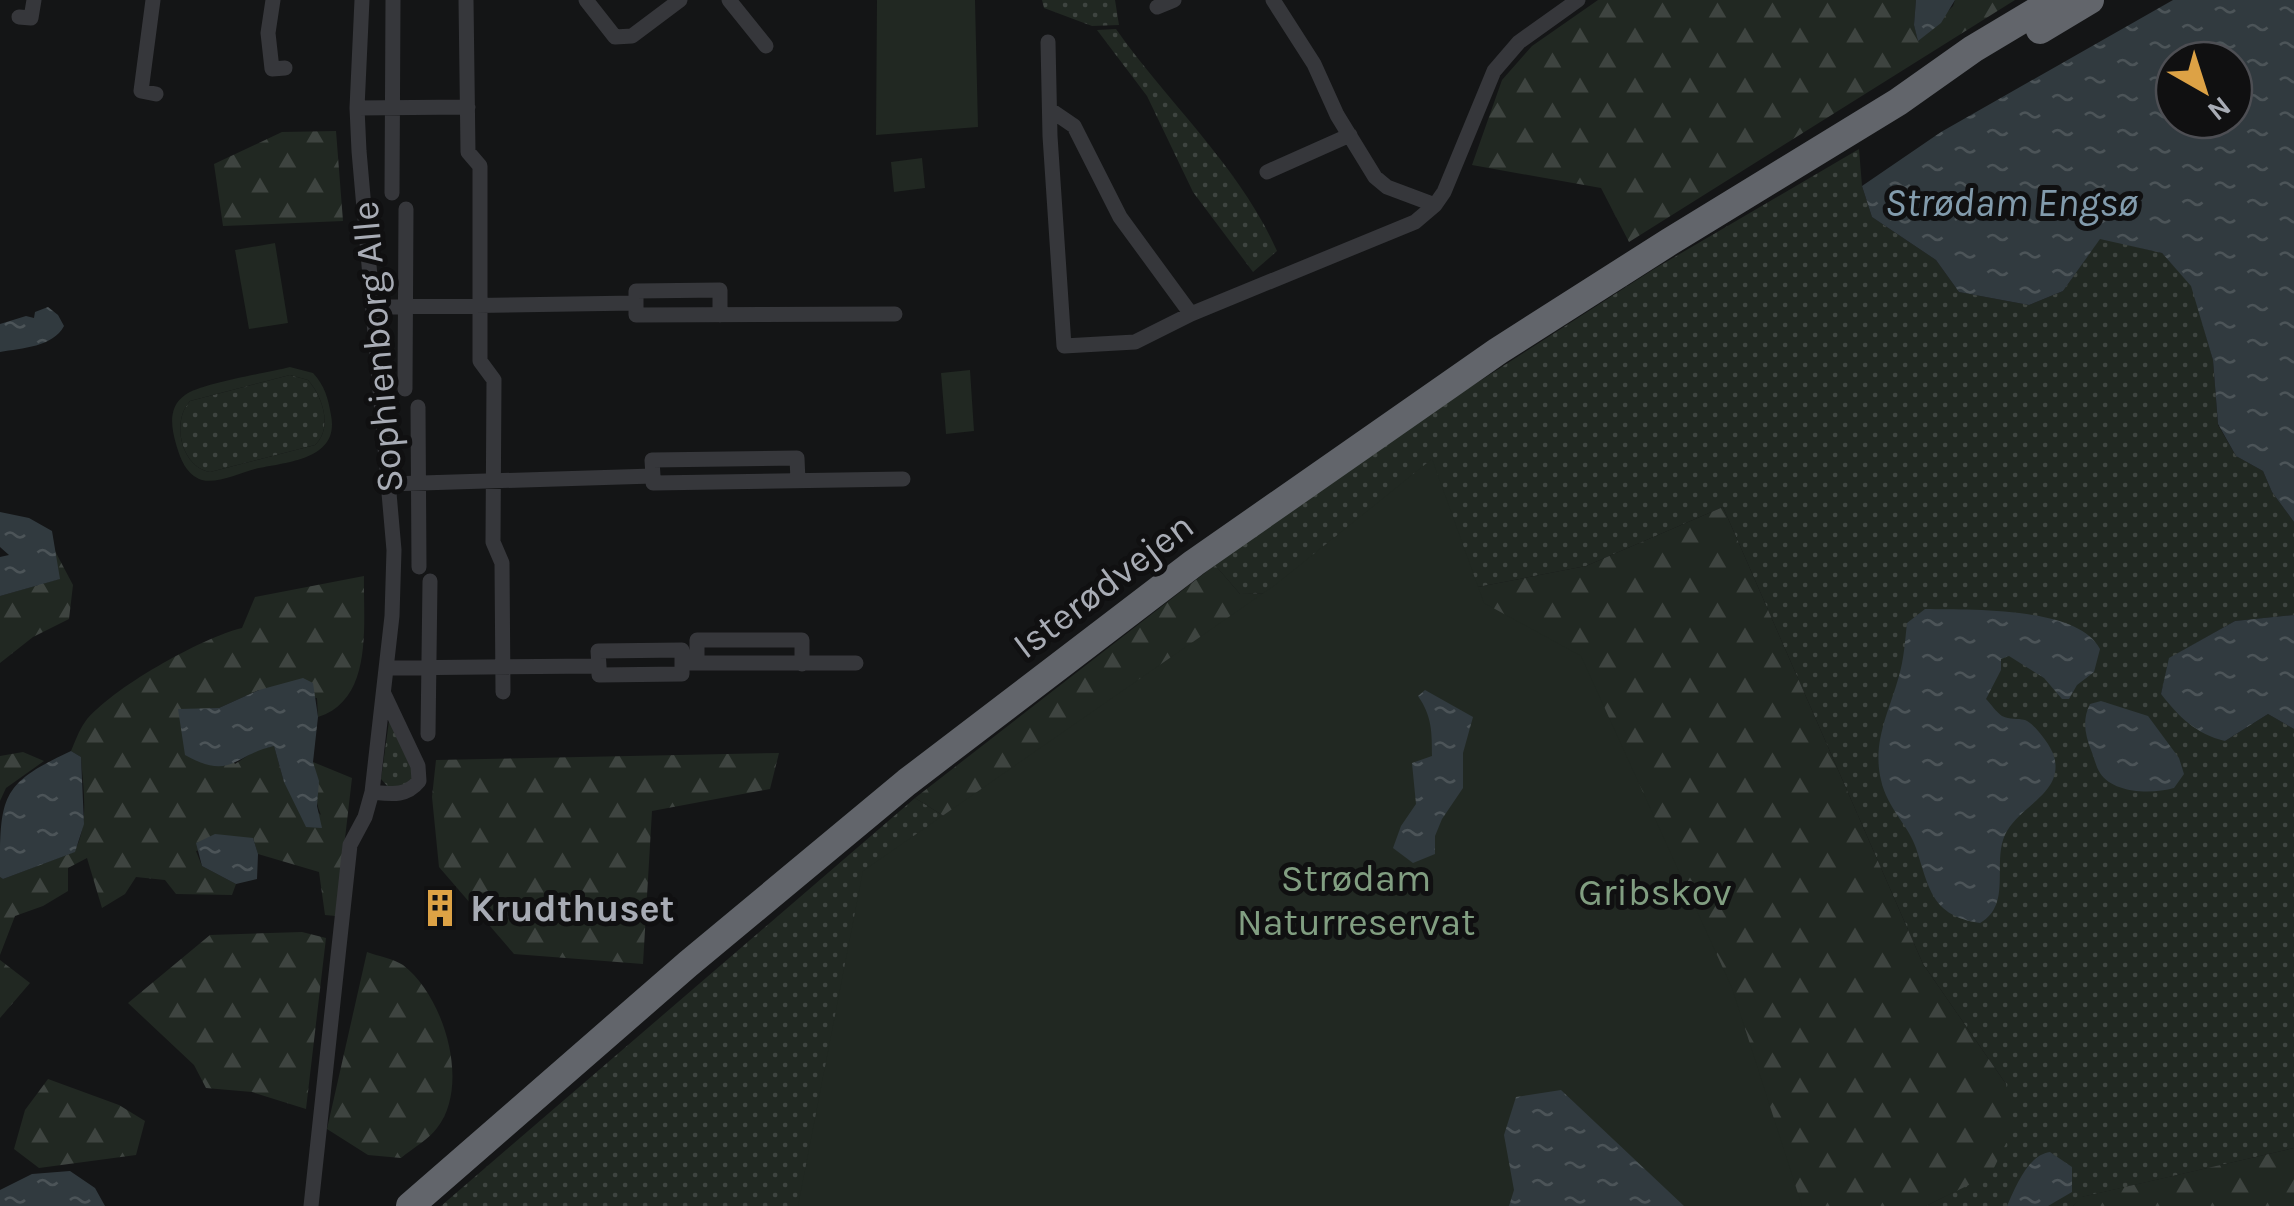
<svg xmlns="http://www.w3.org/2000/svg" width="2294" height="1206" font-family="Karla,sans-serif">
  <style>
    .grass { fill: url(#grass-dots) }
    .forest { fill: url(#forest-firs) }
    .green { fill: #212822; fill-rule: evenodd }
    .water { fill: url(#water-ripples); fill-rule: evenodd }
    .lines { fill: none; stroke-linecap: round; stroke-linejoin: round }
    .street { stroke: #36373b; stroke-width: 15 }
    .highway { stroke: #62656b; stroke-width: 28 }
    .labels { text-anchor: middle; stroke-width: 10; stroke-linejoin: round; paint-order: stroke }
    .street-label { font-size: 38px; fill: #a8acb5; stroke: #101011 }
    .park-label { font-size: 38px; fill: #819e81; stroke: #101011 }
    .poi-label { font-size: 38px; font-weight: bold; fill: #a8acb5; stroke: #101011; text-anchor: start }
    .water-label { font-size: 40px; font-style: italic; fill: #829bac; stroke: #101011 }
  </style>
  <defs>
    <pattern id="grass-dots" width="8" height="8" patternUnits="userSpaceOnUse" patternTransform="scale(2.5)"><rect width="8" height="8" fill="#212822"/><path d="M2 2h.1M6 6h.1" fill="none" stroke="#3e4440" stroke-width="1.8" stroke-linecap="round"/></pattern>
    <pattern id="forest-firs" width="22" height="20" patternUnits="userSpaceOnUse" patternTransform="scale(2.5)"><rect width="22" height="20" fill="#212822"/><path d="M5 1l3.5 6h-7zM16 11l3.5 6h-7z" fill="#3e4440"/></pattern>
    <pattern id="water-ripples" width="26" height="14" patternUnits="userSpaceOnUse" patternTransform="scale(2.5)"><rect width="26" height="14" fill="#313a3f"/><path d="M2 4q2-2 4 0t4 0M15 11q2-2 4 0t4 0" fill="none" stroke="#4c5458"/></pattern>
  </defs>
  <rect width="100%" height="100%" fill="#141516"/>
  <path class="grass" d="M1042 0H1115L1119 25 1092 26 1044 8Z
    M1116 29C1168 103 1240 167 1277 251L1253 272 1193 192 1147 96 1097 30Z
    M1859 149 1862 186 1872 217 1936 260 1959 292 2029 305 2063 291 2100 238 2162 253 2192 286 2213 360 2218 425 2236 456 2263 471 2272 492 2294 522V615L2235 621 2170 658 2161 694 2225 741 2268 714 2294 729V1148L2082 1197 2073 1206H1926L1991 1173 2006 1084 1923 964 1723 507 1586 566 1457 591 1240 594 1215 565 1385 442 1654 269Z
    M290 375 308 380C323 397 333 428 315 445L210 472C181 467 171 422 190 401Z
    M390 714 413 770V777L406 787 389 788 381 779Z
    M915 798 979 838 891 1206H441Z"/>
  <path class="forest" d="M1598 0H1916L1914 25 1918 40 1953 6 1955 0H2015L1629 242 1601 188 1472 165 1502 80 1532 46Z
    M336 131 343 221 223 226 214 164 282 132Z
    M1723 507 1923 964 2006 1084 2014 1127 1991 1174 1926 1206H891L979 838 915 798 1215 565 1240 594 1457 591 1586 566Z
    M55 551 73 585 69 619 33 637 0 663V596L59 579Z
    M364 576C363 624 374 699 318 717L317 698 259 690 219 708 199 709 235 764 256 750 274 746 284 782 321 815C313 799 318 780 313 762L352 778 336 916 325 915 319 872 258 854 253 838 196 851 202 866 236 884 232 895 176 894 165 880 136 877 125 894 102 908 87 858 68 868V891L43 906 15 916 0 955V877L3 879 74 852C90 824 83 788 81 757L71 751C75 742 79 730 85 722 110 689 201 638 242 628L255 597Z
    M23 752 44 761 6 788 0 801V756Z
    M779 753 770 789 652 811 643 964 514 954 439 867 432 797 436 760Z
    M302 932 326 938 306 1109 252 1092 206 1088 194 1065 128 1003 210 935Z
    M367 952C378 956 394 959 403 965 444 996 471 1085 437 1128 429 1139 413 1148 401 1158L368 1155 327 1129Z
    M0 960 30 983 0 1018Z
    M48 1079 119 1105 145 1121 136 1155 39 1168 14 1149 25 1110Z
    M2294 1148V1206H2073L2081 1197Z"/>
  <path class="green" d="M877 0H975L978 127 876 135Z
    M922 158 925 188 894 192 891 162Z
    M275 243 288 323 249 329 235 250Z
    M290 367 313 373C325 386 328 398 331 415 340 460 287 462 255 469 240 473 217 484 202 480 186 475 180 458 176 444 171 426 168 407 185 395 201 383 267 373 290 367ZM290 375 308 380C323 397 333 428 315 445L210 472C181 467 171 422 190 401Z
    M970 370 974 431 946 434 941 373Z
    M1432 459 1484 603 1581 656 1732 988 1802 1206H798L863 871 1275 585Z"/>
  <path class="water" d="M1916 0H1955L1941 23 1918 41 1914 25Z
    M2173 0H2294V522L2272 492 2263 471 2236 456 2218 424 2213 360 2191 286 2162 253 2100 239 2063 291 2029 305 1959 292 1936 260 1872 217 1862 186 1941 132ZM2174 60H2234V120H2174Z
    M48 307 58 315 64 326C53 347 22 348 0 352V324L26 316 34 318 35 312Z
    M0 512 29 518 52 531 60 579 0 596V557L9 555 0 547Z
    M1925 609C1970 610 2078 606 2100 649L2094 672 2077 685 2069 699H2062L2044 678 2009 656 2001 659V670L1986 699C1991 704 1996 712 2002 716 2010 720 2017 718 2025 720 2035 724 2051 746 2054 756 2064 792 2023 804 2007 831 1990 860 2014 904 1980 923 1931 916 1929 887 1916 848 1909 826 1887 808 1881 780 1872 742 1889 712 1899 676 1904 659 1905 641 1907 623Z
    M2294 615V729L2268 714 2225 741C2196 734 2179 717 2161 694L2169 658 2235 621Z
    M303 678 313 683 318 717 313 762 319 781 317 806 322 828 306 827 284 782 274 746C233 755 232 781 185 755L178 709 219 708 259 690Z
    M1425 690 1473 717 1463 753V788L1442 819 1435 836V854L1413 863 1393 848 1401 826 1416 804 1412 763 1432 756C1432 732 1432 716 1418 696Z
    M2101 701 2148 716 2179 758 2184 774 2174 788C2152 794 2114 794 2100 773 2096 767 2094 757 2091 750 2085 734 2082 720 2090 704Z
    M71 751 81 757 84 824 75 852 3 879 0 877C0 796 0 784 71 751Z
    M215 834 253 838 258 854 257 879 236 884 202 866 196 843Z
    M1561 1090 1684 1206H1509L1514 1190 1504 1135 1516 1097Z
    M2050 1152 2072 1167V1192L2048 1206H2007C2016 1186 2028 1155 2050 1152Z
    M70 1171 95 1188 105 1206H0V1190L32 1174Z"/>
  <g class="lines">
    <path class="street" d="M153 0 141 91 156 94
      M273 0 268 33 272 69 285 68
      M466 0 468 152 480 166V361L494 380 493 542 502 563 503 692
      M586 0 615 37 632 36 680 0
      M729 0 766 46
      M1273 0 1314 64 1337 115 1375 177 1387 187 1435 205
      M1157 7 1174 0
      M19 17 31 18 34 0
      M1048 42 1050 136 1064 346 1135 342 1191 314 1415 222 1435 205 1444 192 1494 71 1519 42 1578 0
      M357 108 468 107
      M1052 111 1074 126 1120 217 1191 314
      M1267 172 1350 135
      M392 193 393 0
      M636 303V291L720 290V315
      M373 307 636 303V315L895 314
      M405 389 406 209
      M418 407 419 567
      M653 476 652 460 797 458 798 481
      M389 484 653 476V483L903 479
      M682 663H856
      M697 663V640H802V664
      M387 668 599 666V675L682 674V650L598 651 599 666
      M428 734 430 581
      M372 792C391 794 406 797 419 781L418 766 384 694
      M311 1206 350 845 365 817 372 792 392 616 394 550 359 151 357 108 362 0"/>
    <path class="highway" d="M2040 30 2090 0
      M410 1206 688 964 907 782 1194 563 1498 351 1669 242 1898 102 1973 49 2055 0"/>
  </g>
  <defs>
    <g id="building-bare" transform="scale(3)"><path d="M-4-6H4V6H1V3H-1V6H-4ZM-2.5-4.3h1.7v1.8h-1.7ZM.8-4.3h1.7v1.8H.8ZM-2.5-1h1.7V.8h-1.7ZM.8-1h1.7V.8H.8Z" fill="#dda245" stroke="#101011" stroke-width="2.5" paint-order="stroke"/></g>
  </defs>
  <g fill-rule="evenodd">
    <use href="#building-bare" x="440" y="908"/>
  </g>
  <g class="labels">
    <g class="street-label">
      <text transform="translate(377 347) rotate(-95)" y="13">Sophienborg Alle</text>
      <text transform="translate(1103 585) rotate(-37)" y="13">Isterødvejen</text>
    </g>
    <g class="park-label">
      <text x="1356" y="891">Strødam<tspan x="1356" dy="44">Naturreservat</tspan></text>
      <text x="1655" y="905">Gribskov</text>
    </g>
    <g class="poi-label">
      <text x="470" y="921">Krudthuset</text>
    </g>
    <g class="water-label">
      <text x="2011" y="216">Strødam Engsø</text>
    </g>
  </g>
  <g transform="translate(2204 90) rotate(141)"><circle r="48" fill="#101011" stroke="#4d4e53" stroke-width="2.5"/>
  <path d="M0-8L18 38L0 25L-18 38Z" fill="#dda245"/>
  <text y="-15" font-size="28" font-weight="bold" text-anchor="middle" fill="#a8acb5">N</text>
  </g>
</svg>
